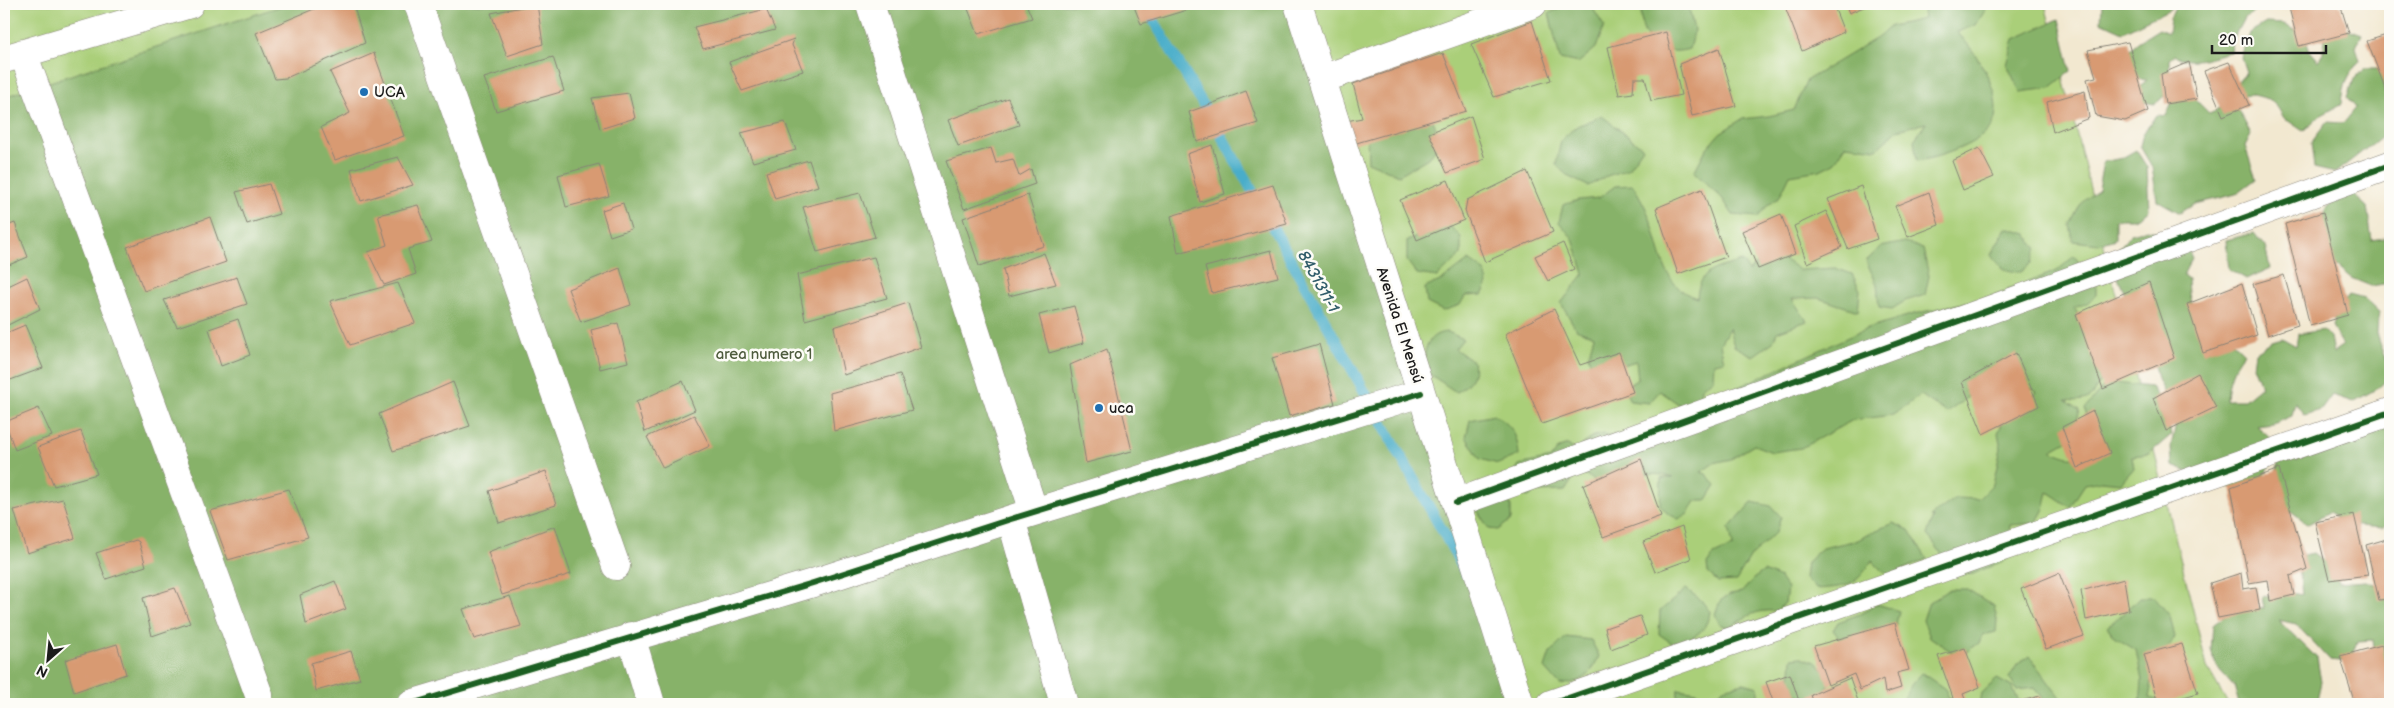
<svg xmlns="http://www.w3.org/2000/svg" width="2394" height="708" font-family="'Balsamiq Sans',sans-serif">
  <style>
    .green { fill: #aacf79; stroke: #63764a }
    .forest { fill: #87b269; stroke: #526742 }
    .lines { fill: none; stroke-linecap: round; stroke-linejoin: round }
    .stream { stroke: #4aadc9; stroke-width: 11 }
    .building { fill: #d89a72 }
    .street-casing { stroke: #878276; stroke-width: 29 }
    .street { stroke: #fff; stroke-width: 28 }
    .cycleway-casing { stroke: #fdfcf7; stroke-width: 9 }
    .cycleway { stroke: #1b5e20; stroke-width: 6 }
    .poi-dot { fill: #1f6fb2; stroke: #fdfcf7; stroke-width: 2 }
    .labels { text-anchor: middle; stroke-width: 5; stroke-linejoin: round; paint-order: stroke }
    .poi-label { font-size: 15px; fill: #1c1c1c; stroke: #fdfcf7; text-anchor: start }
    .street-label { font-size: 15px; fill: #1c1c1c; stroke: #fdfcf7 }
    .park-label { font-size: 15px; fill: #4e5b3d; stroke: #fdfcf7 }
    .water-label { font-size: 16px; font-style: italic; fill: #315d6a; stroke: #fdfcf7 }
  </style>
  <rect width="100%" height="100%" fill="#fdfcf7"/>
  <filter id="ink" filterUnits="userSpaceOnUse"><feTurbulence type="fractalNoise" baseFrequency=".02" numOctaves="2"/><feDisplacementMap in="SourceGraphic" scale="10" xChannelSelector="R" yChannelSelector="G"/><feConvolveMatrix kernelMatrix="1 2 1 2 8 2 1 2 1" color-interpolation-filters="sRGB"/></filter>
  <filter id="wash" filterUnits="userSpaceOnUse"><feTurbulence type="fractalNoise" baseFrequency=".0096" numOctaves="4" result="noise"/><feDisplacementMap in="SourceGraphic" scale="20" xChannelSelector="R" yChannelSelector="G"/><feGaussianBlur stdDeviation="1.12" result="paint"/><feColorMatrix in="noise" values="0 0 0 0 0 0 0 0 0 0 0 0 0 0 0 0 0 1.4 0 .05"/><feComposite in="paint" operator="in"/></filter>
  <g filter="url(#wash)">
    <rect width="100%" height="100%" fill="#f2e8d0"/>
    <path class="green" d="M4 4H2045L2207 667 2228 704H4Z"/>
    <path class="forest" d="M287 4H1297L1525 704H4V97Z
      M1570 4H1590L1604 26 1596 48 1578 63 1560 59 1549 13Z
      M1646 4H1688L1694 30 1689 49C1660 58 1636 38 1642 7Z
      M1922 4H1989L1976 25 1957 32C1976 52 2001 89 1995 118 1990 142 1938 158 1917 161L1914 140 1926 123 1897 130 1877 149 1846 145 1834 163 1820 170 1790 175 1779 198 1768 205 1758 217 1733 215 1722 198 1694 172 1706 149 1720 133 1742 119 1769 116 1794 110 1807 80 1877 38 1891 26 1924 19Z
      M2102 4H2170L2172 8 2123 32 2101 22Z
      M2177 4H2270L2244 18 2232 41 2230 52C2211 56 2190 67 2174 54L2169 60 2170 91 2155 104 2137 101 2135 90 2147 80 2131 78 2123 55 2138 42 2159 29 2168 33 2170 18Z
      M2059 19 2071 71 2050 88 2020 92 2007 65 2014 39Z
      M2266 23 2284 24 2305 37 2310 52 2318 61 2324 48 2326 28 2340 26 2362 34 2356 47 2360 60C2348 75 2343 85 2342 104L2318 117 2303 131 2284 118 2278 108 2269 99 2254 95 2238 96 2234 85 2246 72 2241 57 2249 33Z
      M2366 68H2386L2390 73V130L2335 173 2314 168 2311 143 2327 122 2343 123 2356 107 2348 97 2354 79Z
      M2188 92 2209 113 2234 102 2251 134 2245 146 2256 179 2236 194 2195 204 2180 213 2157 200 2152 167 2140 146 2143 134 2156 115 2166 116 2175 95Z
      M1431 116 1435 125 1439 145 1428 158 1399 175 1368 162 1367 135Z
      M1602 116 1643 148 1628 169 1607 176 1588 186 1569 177 1556 165 1561 140 1577 126Z
      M2136 150 2147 167 2149 210 2134 219H2115V239L2099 244 2073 241 2070 225 2080 205 2098 189 2103 162 2122 158Z
      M1633 185C1639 196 1645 205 1649 216 1661 246 1661 288 1697 298 1699 268 1718 269 1742 261L1749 272 1761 257 1776 254 1800 270 1835 268 1852 274 1860 290 1858 311 1818 298 1792 299 1807 321 1777 332 1773 342 1753 356 1734 346 1729 328 1720 344 1724 361 1714 363 1713 379 1701 388 1699 405 1868 328 1914 314 1989 297 2057 271 2074 256 2096 283V295L2087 303 2074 308 2081 318 2104 374C2092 397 2092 403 2065 400L2080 410 2072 438 2051 450C2074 463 2086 457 2108 447 2089 435 2090 431 2085 409L2107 382 2151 387 2166 408 2171 435 2149 454 2132 456 2134 468 2121 483 2101 481 2085 484 2070 507 2048 492 2044 509 2036 523 2010 525 2007 559 1973 574 1957 575C1946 562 1939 548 1927 535L1933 517H1930L1956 498 1978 499 1993 484 2001 448 1998 433 2006 415 2024 407 2037 392 2027 386 1977 390 1947 413 1921 395 1893 415 1853 420 1801 448 1772 452 1754 445 1731 459 1714 463 1701 472 1706 474 1716 485 1706 501H1695L1688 514 1678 519 1667 513 1660 505 1661 478H1673C1649 469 1626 478 1602 484L1578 471 1565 491 1536 492 1528 497 1518 493 1514 473 1519 465 1551 458 1559 448 1568 445 1576 451 1591 437 1604 434 1620 436 1687 410 1660 391 1649 403 1630 401 1624 388 1638 379 1636 361 1594 373 1588 356 1594 336 1576 329 1561 303 1584 274 1573 239 1559 222 1563 205 1579 200 1599 198 1615 186Z
      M2347 189 2367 207 2372 240 2390 237V283L2371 286 2351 278 2326 257 2322 235 2326 208Z
      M1447 223 1461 237V255L1437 277 1417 274 1407 261V241Z
      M2006 228 2027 234 2037 249 2032 263 2021 272C2006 271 2000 269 1991 255Z
      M2147 230C2168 234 2183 236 2192 258L2183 275 2188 279 2189 294 2195 315 2229 338 2244 353C2232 368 2228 381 2227 400H2244L2261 386 2253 366 2255 352 2272 341 2282 338 2296 346 2298 334 2323 330 2330 337 2333 353 2343 346 2332 326 2337 309 2349 295 2364 299 2379 313C2378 320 2377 327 2377 334 2379 352 2390 357 2390 377L2378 388 2353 402 2332 395 2321 410 2304 415 2295 402 2292 416 2273 424 2257 426 2270 437 2271 465C2266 471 2260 482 2253 485 2231 496 2194 473 2172 466L2171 446 2177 420 2157 379 2153 360 2118 278 2119 248 2131 234Z
      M2254 233 2265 247 2270 268 2246 279 2229 269 2226 240Z
      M1905 242 1923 249 1929 276 1925 295 1905 301 1892 309 1879 307 1877 284 1866 261 1881 247Z
      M1469 260 1485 271 1488 284 1482 295 1465 296 1460 305 1443 311 1427 303 1425 288 1444 279Z
      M1448 332 1463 339 1455 349 1473 361C1476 377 1469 385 1456 392L1425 371C1423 353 1425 333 1448 332Z
      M1494 415C1512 425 1517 434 1519 455L1498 464 1480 459 1466 437 1470 420Z
      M2390 426V523L2382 528 2348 525 2329 513 2308 524 2279 502 2272 482 2282 456Z
      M1497 480 1511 506V520L1498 530 1489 529 1475 507Z
      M1752 502 1771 506 1781 517 1776 532 1751 556 1736 581 1718 582 1708 573 1707 564 1714 555 1733 546 1729 528Z
      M1893 523 1909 530 1927 559 1890 575 1882 571 1872 560C1856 587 1846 587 1816 589L1805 578 1807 562 1822 548 1858 540 1872 532Z
      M2314 553 2334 568 2338 583 2366 581 2385 588 2390 599V663L2375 657 2373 640 2357 641 2350 662 2329 660 2296 624 2278 620 2317 658 2321 682 2316 704H2239L2234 686 2217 667 2211 650 2213 625C2231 611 2240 605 2264 608L2262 597 2284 591 2302 594 2298 556Z
      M1764 571 1780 578 1787 588 1785 603 1776 611C1756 609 1745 617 1729 628L1720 624 1715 614 1720 601 1730 594 1742 592 1753 579Z
      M1686 589 1701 600 1710 612C1705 635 1693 638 1673 644L1659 634 1660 611Z
      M1950 589H1967L1994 606 1997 620 1996 632 1983 635 1979 643 1959 657 1930 637 1923 620 1929 602Z
      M2140 597H2154L2170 616 2175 638 2156 659 2149 698 2173 704H2140L2142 681 2136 650 2116 638 2107 627C2118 617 2131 608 2140 597Z
      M1877 604 1899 611 1894 633 1844 644 1833 630 1838 622 1860 614Z
      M1566 637 1591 640 1599 656C1589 678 1584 681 1560 685L1545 668 1550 653Z
      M2029 656 2065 704H2048L2035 688 2017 690 2009 678 2017 665Z
      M1802 657 1816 662 1830 677 1826 692 1815 698 1792 694 1790 685 1792 658Z
      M1922 673 1945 689 1952 704H1901L1911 685Z
      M1997 679 2012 687 2020 704H1980L1982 693Z
      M1744 683 1758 687V704H1677L1678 689 1697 692 1712 701 1723 688Z"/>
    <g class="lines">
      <path class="stream" d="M1144 4 1221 135 1466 573"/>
    </g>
    <g id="blocks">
      <path class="building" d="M326 4H353L365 43 286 78 275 79 256 33Z
        M537 4 543 44 507 56 491 13Z
        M966 4H1026L1032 18 978 34Z
        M1133 4H1206L1141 24Z
        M1784 4H1833L1844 32 1802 51Z
        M1845 4H1871L1849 13Z
        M2288 4H2340L2349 33 2299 46Z
        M766 9 775 30 703 49 694 27Z
        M1532 21 1551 80 1494 97 1471 44Z
        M1666 32 1681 95 1651 101 1645 78H1634L1633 93 1619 95 1608 47Z
        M2390 34V101L2367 41Z
        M794 39 792 45 803 71 742 91 729 62Z
        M2128 42 2148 111 2125 121 2096 116 2087 79 2096 77 2088 50Z
        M1719 48 1736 106 1692 116 1679 64Z
        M374 53 404 136 335 160 321 127 350 113 330 72Z
        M1443 53 1466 111 1353 144 1346 121 1362 118 1353 84Z
        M553 57 564 91 496 111 484 78Z
        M2189 62 2197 99 2165 104 2161 74Z
        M2229 62 2249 105 2223 116 2204 71Z
        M1246 91 1258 123 1197 142 1189 112Z
        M2085 91 2089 118 2053 132 2047 102Z
        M629 93 635 118 600 129 592 98Z
        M1008 98 1019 125 958 146 948 120Z
        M1471 116 1485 159 1447 173 1429 133Z
        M785 122 796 150 753 162 741 133Z
        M1212 145 1225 194 1200 202 1187 154Z
        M991 148 996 163 1013 159 1019 176 1031 169 1035 184 964 209 946 161Z
        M1979 148 1994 177 1963 190 1952 161Z
        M398 157 413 185 361 201 351 169Z
        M809 160 818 186 775 199 766 172Z
        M599 164 609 196 566 207 558 175Z
        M1527 171 1553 232 1485 262 1465 211 1467 200Z
        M1448 180 1464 220 1417 240 1400 200Z
        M269 184 279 214 247 224 236 192Z
        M1273 185 1287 224 1178 253 1171 216Z
        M1861 186 1877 239 1848 249 1828 199Z
        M1702 189 1726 257 1678 274 1656 208Z
        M1929 192 1939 225 1908 237 1895 206Z
        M860 193 875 237 817 252 803 207Z
        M1028 195 1044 246 979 266 963 218Z
        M623 203 631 229 610 236 602 210Z
        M418 205 432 242 408 249 416 274 384 285 368 252 387 245 378 215Z
        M1826 211 1842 247 1807 263 1794 226Z
        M2323 212 2348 315 2310 326 2285 224Z
        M1781 214 1795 254 1758 269 1742 231Z
        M210 217 226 262 144 291 127 247Z
        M15 223 28 257 4 267V227Z
        M1563 243 1574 269 1548 281 1535 256Z
        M1271 250 1278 277 1212 293 1205 267Z
        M1044 253 1056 284 1009 296 1003 269Z
        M874 257 887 298 805 320 797 275Z
        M620 268 631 305 581 322 568 289Z
        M2284 275 2298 325 2268 335 2253 284Z
        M27 277 40 309 4 327V288Z
        M237 277 247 304 177 327 164 300Z
        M2149 282 2174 358 2103 389 2076 314Z
        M398 283 415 323 350 345 330 301Z
        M2242 283 2257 335 2203 353 2187 304Z
        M908 303 921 347 844 375 834 327Z
        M1074 306 1084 343 1049 353 1039 315Z
        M1554 309 1580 365 1619 352 1633 392 1542 424 1505 334Z
        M238 319 250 355 221 366 209 329Z
        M618 323 628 362 600 369 591 330Z
        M25 325 43 368 5 382 4 334Z
        M1319 344 1335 404 1289 416 1272 358Z
        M1107 349 1132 451 1086 463 1070 365Z
        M2016 353 2039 406 1983 434 1962 382Z
        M2198 373 2216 407 2166 431 2153 398Z
        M900 374 912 410 834 431 830 393Z
        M683 381 695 410 645 432 636 402Z
        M453 382 470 426 393 451 379 414Z
        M39 408 52 436 15 450 5 422Z
        M2093 411 2110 453 2077 468 2062 427Z
        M694 415 710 446 663 468 647 437Z
        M81 431 97 474 54 486 38 447Z
        M1641 459 1661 516 1603 537 1583 485Z
        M2279 469 2307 569 2290 576 2294 595 2270 601 2267 580 2249 583 2231 487Z
        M546 471 556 505 499 523 489 491Z
        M289 489 308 537 228 560 210 511Z
        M63 499 75 538 27 553 14 510Z
        M2354 514 2368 575 2329 580 2315 522Z
        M555 526 571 574 502 595 488 552Z
        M1682 527 1691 559 1655 572 1643 542Z
        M2390 538V599L2379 600 2366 545Z
        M136 540 139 542 146 566 106 579 96 553Z
        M2059 573 2084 636 2046 649 2021 589Z
        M2241 573 2243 589 2256 587 2260 610 2218 618 2210 583Z
        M2124 579 2129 610 2086 620 2081 591Z
        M335 581 346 609 306 624 300 595Z
        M175 588 190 623 152 636 143 598Z
        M510 596 521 626 474 639 463 609Z
        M1640 616 1647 635 1611 649 1605 628Z
        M1895 623 1909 670 1897 673 1901 688 1885 693 1883 679 1860 690 1854 674 1828 685 1814 646Z
        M117 644 126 674 74 692 65 660Z
        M2182 644 2198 693 2158 704 2144 654Z
        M2382 645 2390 689V704H2355L2340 656Z
        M1965 648 1980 687 1963 694 1967 704H1946L1945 701 1953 698 1938 656Z
        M351 651 360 679 316 691 311 663Z
        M1790 674 1800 704H1774L1766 682Z
        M1850 678 1859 704H1814L1811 695Z
        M2040 696 2042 704H2009Z"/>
    </g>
  </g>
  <g filter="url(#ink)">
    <use href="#blocks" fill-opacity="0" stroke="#878276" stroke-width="1"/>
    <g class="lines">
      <g class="street-casing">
        <path id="street" d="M418 4 616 566
          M870 4 1034 512
          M1298 4 1520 704
          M23 53 259 695
          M4 59 190 4
          M1322 79 1533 4
          M1456 503 2390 165
          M1011 519 1064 704
          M631 636 651 704
          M411 704 813 583 1011 519 1421 393
          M1551 704 2390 412"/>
      </g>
      <use href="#street" class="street"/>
      <g class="cycleway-casing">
        <path id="cycleway" d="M1456 503 2390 165
          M411 704 813 583 1011 519 1421 393
          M1551 704 2390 412"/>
      </g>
      <use href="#cycleway" class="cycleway"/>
    </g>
  </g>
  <g class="poi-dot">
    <circle cx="364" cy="92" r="5"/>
    <circle cx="1099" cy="408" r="5"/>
  </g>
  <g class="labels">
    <g class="poi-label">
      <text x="374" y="97">UCA</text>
      <text x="1109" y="413">uca</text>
    </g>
    <g class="street-label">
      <text transform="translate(1400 325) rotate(72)" y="5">Avenida El Mensú</text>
    </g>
    <g class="park-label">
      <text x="764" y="359">area numero 1</text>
    </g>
    <g class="water-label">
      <text transform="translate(1319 281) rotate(61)" y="6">8431311-1</text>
    </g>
  </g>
  <rect width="2394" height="708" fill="none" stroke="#fdfcf7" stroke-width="20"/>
  <g transform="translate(48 660) rotate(207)" stroke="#fdfcf7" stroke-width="4" paint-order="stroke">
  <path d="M0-4L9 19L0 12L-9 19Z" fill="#1c1c1c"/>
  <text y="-8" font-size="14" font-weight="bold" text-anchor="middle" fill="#1c1c1c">N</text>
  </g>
  <path d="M2212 45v8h114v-8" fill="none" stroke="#1c1c1c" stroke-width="2.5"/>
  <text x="2219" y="45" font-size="15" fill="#1c1c1c" stroke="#fdfcf7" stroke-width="4" paint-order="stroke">20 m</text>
</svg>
